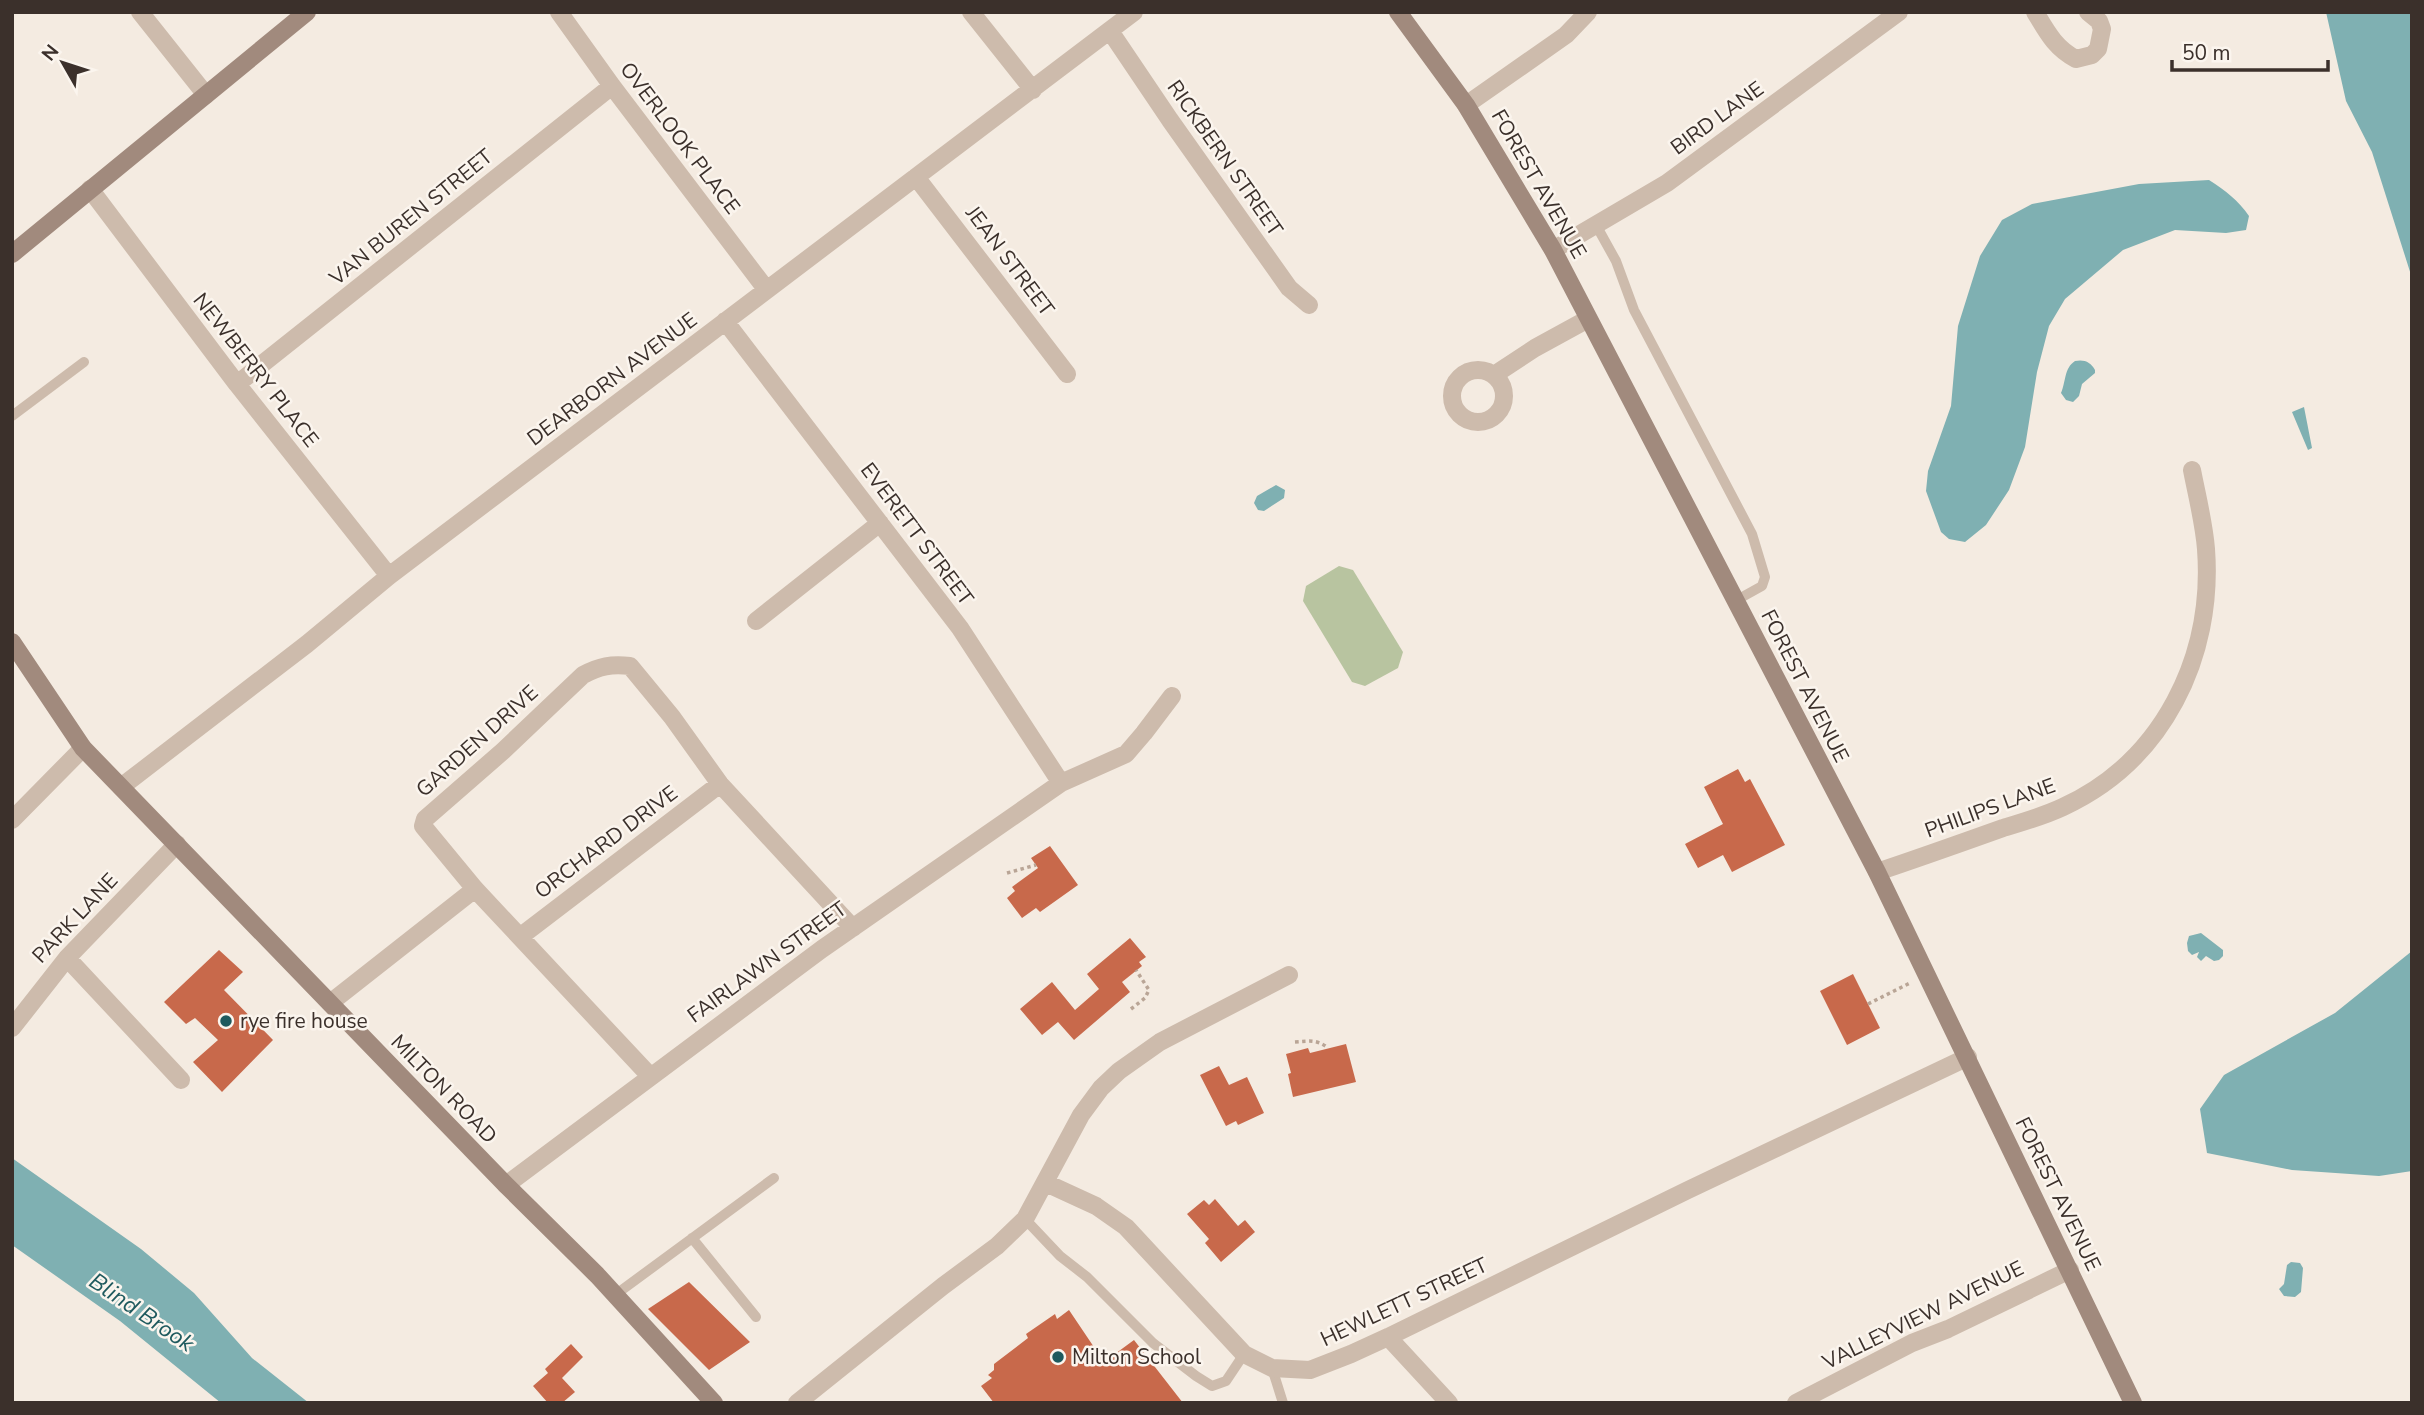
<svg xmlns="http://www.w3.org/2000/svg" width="2424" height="1415" font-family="'Nunito Sans',sans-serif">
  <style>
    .green { fill: #b8c4a0 }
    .water { fill: #7fb0b2 }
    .building { fill: #c8694b }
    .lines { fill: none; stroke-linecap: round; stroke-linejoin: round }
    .path { stroke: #b9a596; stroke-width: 3.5; stroke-dasharray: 3.5 3.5; stroke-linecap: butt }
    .lane { stroke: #cdbbac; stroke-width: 10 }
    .street { stroke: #cdbbac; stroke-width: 18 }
    .secondary { stroke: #a18a7d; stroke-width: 18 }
    .poi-dot { fill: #1f5a5e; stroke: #fbf5ee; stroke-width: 2.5 }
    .labels { text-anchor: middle; stroke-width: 5; stroke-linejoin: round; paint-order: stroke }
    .street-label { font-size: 21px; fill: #3b302b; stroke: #fbf5ee }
    .poi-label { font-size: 21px; fill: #3b302b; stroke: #fbf5ee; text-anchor: start }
    .water-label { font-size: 23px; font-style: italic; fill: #1f5a5e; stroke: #fbf5ee }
  </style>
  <rect width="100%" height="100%" fill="#f4ebe1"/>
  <path class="green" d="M1339 566 1353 570 1403 652 1398 668 1365 686 1352 682 1303 601 1306 586Z"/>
  <path class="water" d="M2326 12H2412V278L2372 152 2346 101Z
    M2209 180C2226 191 2238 200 2249 216L2246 230 2226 233 2175 230 2123 250 2065 299 2049 326 2037 372 2025 447 2009 490 1986 525 1965 542 1949 539 1941 532 1926 491 1928 471 1951 406 1958 326 1980 256 2002 220 2032 204 2139 184Z
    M2075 361C2084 359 2091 362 2095 370V373L2082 384 2079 396 2073 402 2066 400 2061 393C2066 382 2064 368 2075 361Z
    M2304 407 2312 448 2308 450 2292 412Z
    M1276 485 1285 490 1284 498 1264 511 1258 510 1254 503 1257 496Z
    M2201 933 2223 950V956L2219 960 2214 961 2206 956 2201 961 2197 957 2199 952 2192 955 2188 951 2187 943 2189 936Z
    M2412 951V1171L2379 1176 2292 1170 2207 1153 2200 1109 2224 1075 2335 1013Z
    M12 1158 141 1249 194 1293 252 1358 309 1403H221L120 1321 12 1245Z
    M2291 1262 2300 1263 2303 1268 2301 1292 2295 1297 2284 1296 2279 1289 2284 1284 2287 1265Z"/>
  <path class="building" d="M1738 769 1745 782 1750 779 1785 845 1732 872 1723 855 1698 868 1685 844 1723 824 1704 787Z
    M1050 846 1078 885 1040 912 1036 908 1022 918 1007 898 1015 891 1012 887 1038 868 1031 858Z
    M1130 938 1146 957 1139 962 1142 966 1122 982 1130 992 1074 1040 1058 1022 1042 1035 1020 1009 1052 982 1075 1010 1099 989 1087 974Z
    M219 950 243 972 224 990 273 1040 222 1092 193 1062 218 1040 195 1018 186 1024 164 1002Z
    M1853 974 1880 1028 1847 1045 1820 991Z
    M1346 1044 1356 1082 1293 1097 1288 1074 1291 1073 1286 1054 1308 1048 1310 1053Z
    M1219 1066 1229 1085 1247 1077 1264 1113 1238 1125 1236 1121 1226 1126 1200 1075Z
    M1215 1199 1238 1226 1245 1220 1255 1232 1221 1262 1205 1243 1209 1239 1187 1214 1204 1200 1209 1205Z
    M689 1282 750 1342 709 1370 648 1309Z
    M1069 1310 1104 1362 1134 1340 1183 1403H994L981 1386 992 1378 988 1375 994 1370V1364L1028 1338 1026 1334 1055 1314 1057 1319Z
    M571 1344 583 1357 562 1378 575 1392 562 1403H548L533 1386 548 1373 545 1369Z"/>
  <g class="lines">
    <path class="path" d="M1007 873 1036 865
      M1868 1004 1910 983
      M1131 1009 1145 998 1149 990 1136 970
      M1295 1042C1309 1041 1317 1039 1328 1048"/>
    <path class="lane" d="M1596 225 1616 261 1634 310 1752 534 1765 577 1762 586 1735 601
      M12 416 84 362
      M1025 1219 1060 1256 1087 1277 1153 1343 1196 1376 1212 1386 1226 1381 1244 1354
      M692 1238 756 1317
      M615 1295 774 1178
      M1272 1368 1283 1403"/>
    <path class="street" d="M140 12 206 95
      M559 12 612 86 766 289
      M971 12 1033 90
      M2035 12C2047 32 2055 48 2076 59L2092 55 2098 49 2102 29 2099 21 2088 12
      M1110 31 1170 120 1289 288 1309 305
      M1466 105 1566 35 1588 12
      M916 177 1067 374
      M90 189 237 384 389 576
      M1553 250 1667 183 1899 12
      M725 321 960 628 1061 783
      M1452 396a26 26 0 1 1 52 0a26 26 0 1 1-52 0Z
      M1494 375 1535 348 1588 319
      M237 384 612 86
      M756 621 880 523
      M121 787 307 644 389 576 1134 12
      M12 820 83 748
      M1877 872C1919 858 1961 843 2003 828 2023 822 2044 816 2063 807 2163 761 2214 657 2206 549 2204 523 2197 496 2192 470
      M521 936 720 784
      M67 958 181 1080
      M330 1003 475 889
      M12 1028 67 958 177 844
      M650 1076 475 889 423 826 425 819 503 751 583 675C600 666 611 664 630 666L672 717 720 784 853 928
      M1046 1183 1096 1206 1126 1227 1244 1354 1272 1368 1310 1370 1351 1354 1388 1337 1688 1190 1968 1057
      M506 1185 822 949 1061 783 1126 754 1144 733 1172 696
      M1388 1337 1449 1403
      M797 1403 943 1286 997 1246 1025 1219 1081 1115 1101 1088 1119 1071 1160 1042 1289 975
      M1796 1403 1912 1343 1948 1329 2070 1270"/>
    <path class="secondary" d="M1398 12 1466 105 1553 250 1877 872 2133 1403
      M12 254 307 12
      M12 642 83 748 506 1185 597 1275 714 1403"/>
  </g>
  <g class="poi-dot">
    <circle cx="226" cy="1021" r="7"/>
    <circle cx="1058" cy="1357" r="7"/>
  </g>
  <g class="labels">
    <g class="street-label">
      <text transform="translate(1717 118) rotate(-36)" y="7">BIRD LANE</text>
      <text transform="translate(680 138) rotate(53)" y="7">OVERLOOK PLACE</text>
      <text transform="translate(1225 158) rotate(55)" y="7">RICKBERN STREET</text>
      <text transform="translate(1539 184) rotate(60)" y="7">FOREST AVENUE</text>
      <text transform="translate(411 217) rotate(-39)" y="7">VAN BUREN STREET</text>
      <text transform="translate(1010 261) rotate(53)" y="7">JEAN STREET</text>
      <text transform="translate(256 370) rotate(52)" y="7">NEWBERRY PLACE</text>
      <text transform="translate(612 379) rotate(-37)" y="7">DEARBORN AVENUE</text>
      <text transform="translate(917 534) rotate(53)" y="7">EVERETT STREET</text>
      <text transform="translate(1805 686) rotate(63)" y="7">FOREST AVENUE</text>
      <text transform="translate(477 741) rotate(-42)" y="7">GARDEN DRIVE</text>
      <text transform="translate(1990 808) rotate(-20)" y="7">PHILIPS LANE</text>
      <text transform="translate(606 842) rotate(-37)" y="7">ORCHARD DRIVE</text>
      <text transform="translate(75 918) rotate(-47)" y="7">PARK LANE</text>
      <text transform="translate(767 962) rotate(-36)" y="7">FAIRLAWN STREET</text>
      <text transform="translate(444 1089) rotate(46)" y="7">MILTON ROAD</text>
      <text transform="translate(2058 1194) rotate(64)" y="7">FOREST AVENUE</text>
      <text transform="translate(1404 1302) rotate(-25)" y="7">HEWLETT STREET</text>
      <text transform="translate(1923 1315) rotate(-26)" y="7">VALLEYVIEW AVENUE</text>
    </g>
    <g class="poi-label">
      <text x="240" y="1028">rye fire house</text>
      <text x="1072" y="1364">Milton School</text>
    </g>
    <g class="water-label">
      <text transform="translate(142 1312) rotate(34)" y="8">Blind Brook</text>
    </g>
  </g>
  <rect width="2424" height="1415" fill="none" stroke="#3b302b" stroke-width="28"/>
  <g transform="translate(63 63) rotate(309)" stroke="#fbf5ee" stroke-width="5" paint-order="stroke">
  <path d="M0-5L12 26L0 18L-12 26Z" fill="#3b302b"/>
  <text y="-10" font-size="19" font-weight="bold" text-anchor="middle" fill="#3b302b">N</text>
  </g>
  <path d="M2172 60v10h156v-10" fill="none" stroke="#3b302b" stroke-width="3.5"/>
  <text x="2182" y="60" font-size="21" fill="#3b302b" stroke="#fbf5ee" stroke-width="5" paint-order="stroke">50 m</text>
</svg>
